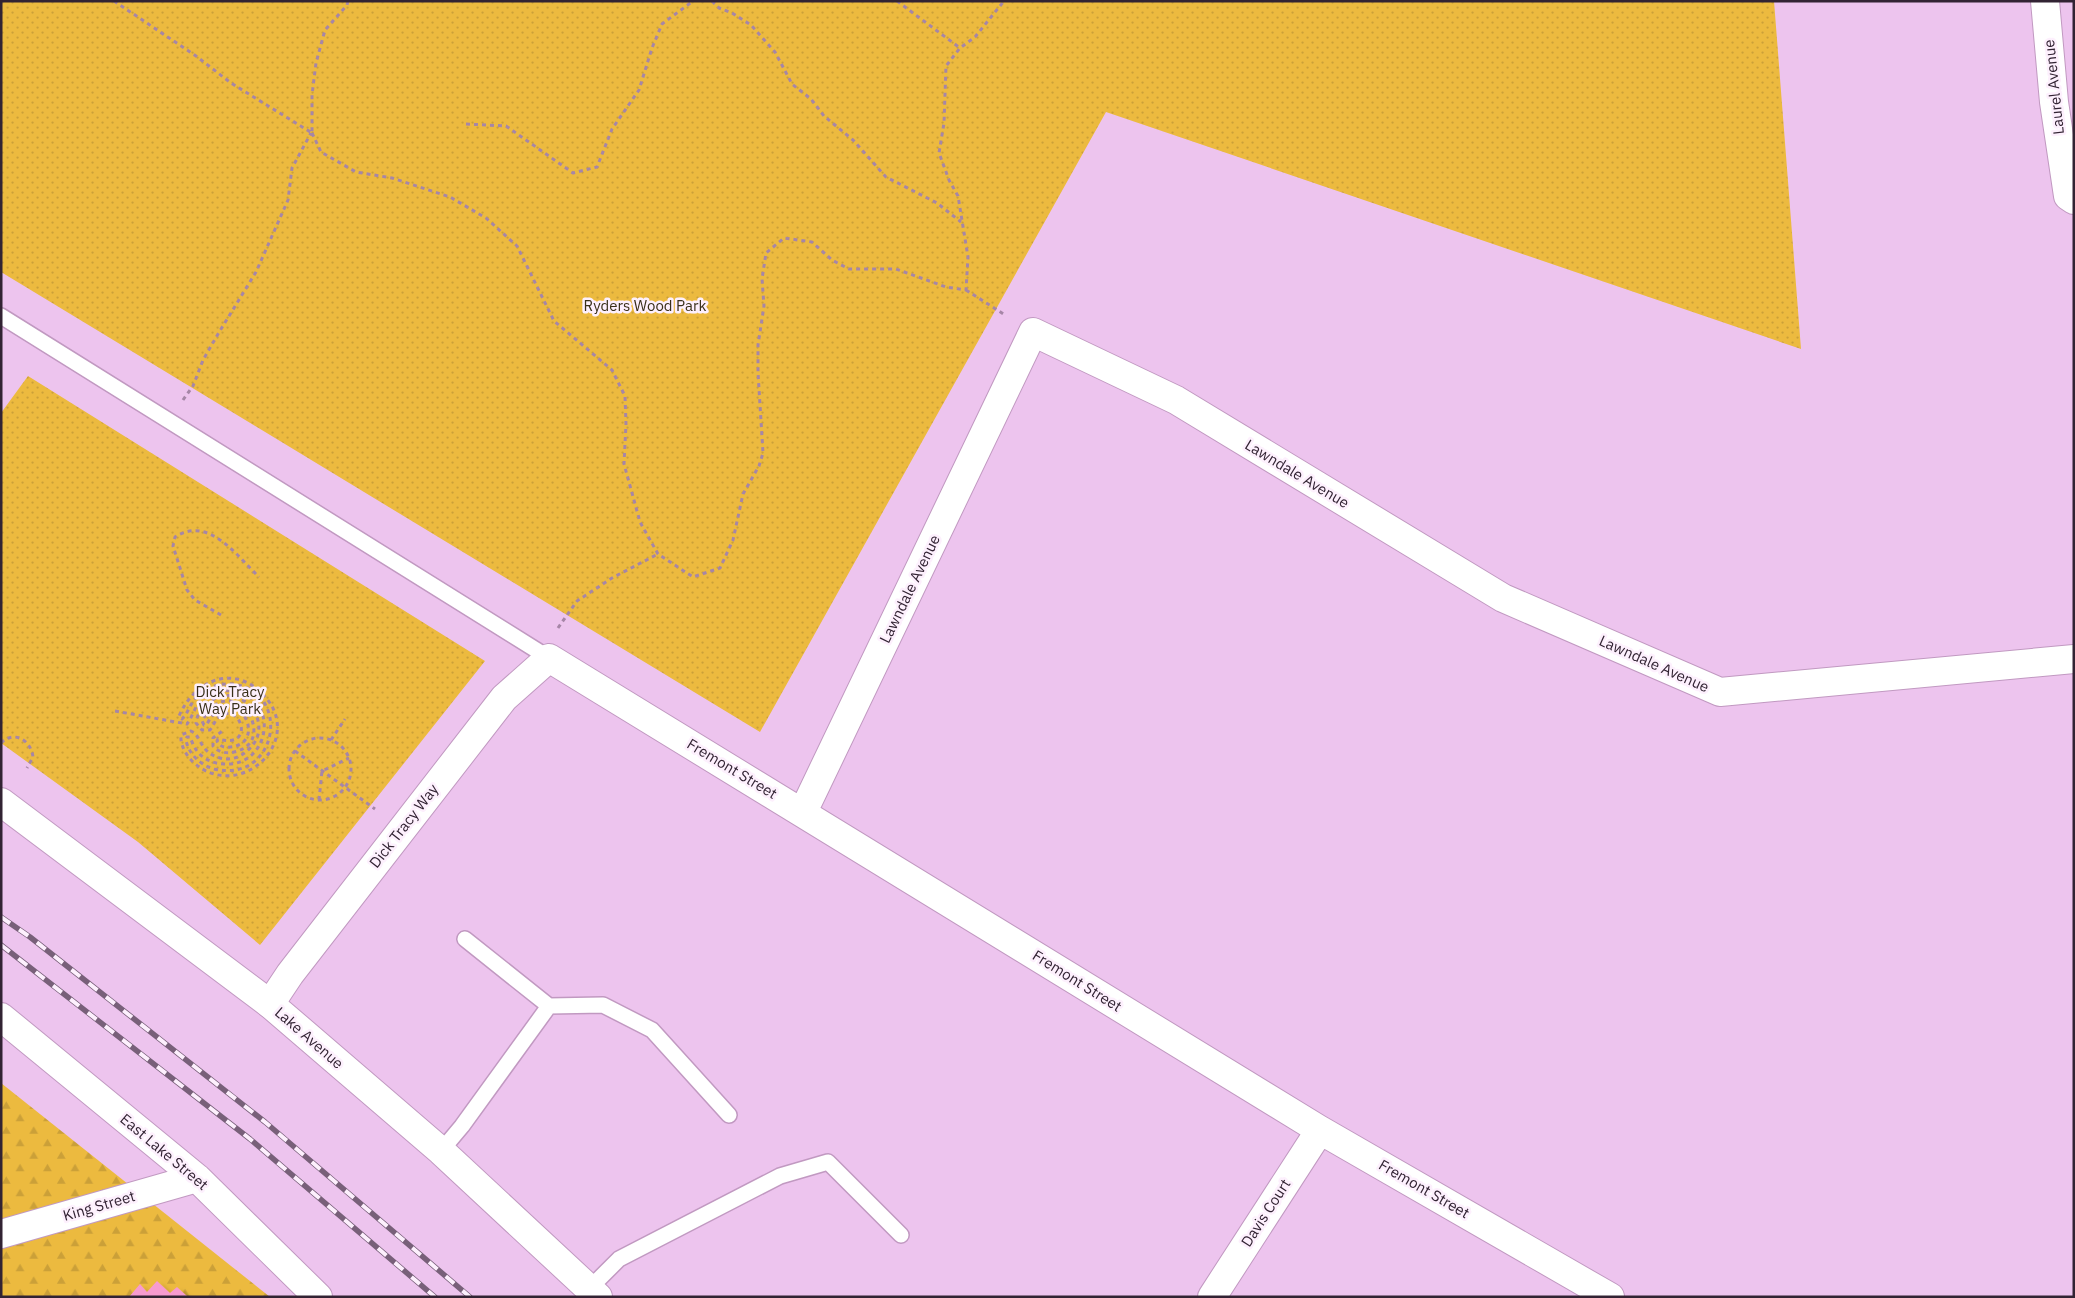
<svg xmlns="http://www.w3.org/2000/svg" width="2075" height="1298" font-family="'IBM Plex Sans',sans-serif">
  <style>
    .forest { fill: url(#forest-firs) }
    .park { fill: url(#park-dots) }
    .building { fill: #f79bcf; filter: url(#shadow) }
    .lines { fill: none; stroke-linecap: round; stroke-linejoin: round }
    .lane-casing { stroke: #c199c1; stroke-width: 18 }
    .street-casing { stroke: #c199c1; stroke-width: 30 }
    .secondary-casing { stroke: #c199c1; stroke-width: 30 }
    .path { stroke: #a686a7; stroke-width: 3; stroke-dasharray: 4 4; stroke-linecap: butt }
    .lane { stroke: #fff; stroke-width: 15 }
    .street { stroke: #fff; stroke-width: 28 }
    .secondary { stroke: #fff; stroke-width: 28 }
    .rail-casing { stroke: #786079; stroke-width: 5.5 }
    .rail { stroke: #fdf0fd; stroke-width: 4; stroke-dasharray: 11; stroke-linecap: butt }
    .labels { text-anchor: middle; stroke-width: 5; stroke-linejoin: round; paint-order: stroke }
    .street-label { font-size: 15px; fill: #322333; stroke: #fdf0fd }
    .park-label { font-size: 15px; fill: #392f19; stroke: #fdf0fd }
  </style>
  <defs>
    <pattern id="forest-firs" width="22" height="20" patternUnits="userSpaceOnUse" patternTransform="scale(1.25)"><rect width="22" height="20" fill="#ecba3f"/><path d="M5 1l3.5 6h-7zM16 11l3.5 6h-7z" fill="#cba038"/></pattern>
    <pattern id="park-dots" width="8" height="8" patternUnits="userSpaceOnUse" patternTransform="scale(1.25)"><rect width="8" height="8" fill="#ecba3f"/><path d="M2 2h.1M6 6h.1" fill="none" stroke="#cba038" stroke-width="1.8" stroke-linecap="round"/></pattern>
    <filter id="shadow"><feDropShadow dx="4.5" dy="4.5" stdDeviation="2.5" flood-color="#0004"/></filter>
  </defs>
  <rect width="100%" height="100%" fill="#edc4ee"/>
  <path class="forest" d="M1 1083 270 1297H1Z"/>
  <path class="park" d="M1 1H1774L1801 349 1106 112 760 732 1 272Z
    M28 376 485 661 260 945 138 842 1 743V413Z"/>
  <path class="building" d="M157 1281 170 1293 177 1287 188 1297H129L140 1284 147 1292Z"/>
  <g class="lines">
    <g class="lane-casing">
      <path id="lane" d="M1 316 549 658
        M465 939 549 1006 603 1005 652 1030 729 1115
        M441 1151 462 1126 549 1006
        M589 1289 619 1259 780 1176 828 1162 901 1235"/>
    </g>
    <g class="street-casing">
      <path id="street" d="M2045 1 2054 102 2068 196 2074 200
        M803 812 1033 332 1176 400 1503 598 1720 692 2074 659
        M270 1004 290 974 504 698 549 658 1320 1130 1610 1297
        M1 1017 197 1178 318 1297
        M1 1234 197 1178
        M1212 1297 1320 1130"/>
    </g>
    <g class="secondary-casing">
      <path id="secondary" d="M1 802 270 1004 441 1151 598 1297"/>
    </g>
    <path class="path" d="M114 1 196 56 231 83 312 133V95L316 63 325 30 347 5 348 1
      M712 1 719 8 732 13 751 25 775 52 792 84 811 99 824 116 853 140 886 177 937 203 961 222
      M897 1 960 48
      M466 124 506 126 573 173 597 167 612 129 639 90 652 48 662 24 693 1
      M312 133 321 152 356 172 392 178 450 197 486 218 517 246 554 321 612 370 625 396 626 424 624 464 640 522 658 554 693 577 720 568 733 540 743 494 759 466 763 453 758 373V345L764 306 762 279 766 253 784 238 812 242 832 260 849 269H896L946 287 966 290 968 257 958 196 949 180 939 153 944 123 946 66 960 48 975 37 1004 1
      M966 290 1005 315
      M183 400 193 386 203 360 218 334 256 272 288 200 292 168 311 133
      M221 615 195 600 187 590 173 546 175 537C209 515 237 556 259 577
      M558 628 577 601 612 578 658 554
      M115 711 187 724C193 716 195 705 203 698 213 691 224 689 236 692 280 700 270 767 224 764 214 764 203 759 197 751 194 747 192 742 190 737H187L186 740C188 753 200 765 214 769 278 784 293 691 232 684 220 683 209 687 199 694 191 701 189 712 182 719L179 716C196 677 238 663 267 699 303 744 238 803 193 762 186 755 180 745 181 735L191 731C202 736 199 752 220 758 230 761 241 757 248 750 279 723 237 676 207 704 201 709 197 715 196 723L202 730H210C214 725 215 720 219 717 240 700 257 750 218 739L217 741C219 746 224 748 230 747 272 743 233 675 207 724L204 725 202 721C232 665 282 742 234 752 226 754 218 752 213 746V738L225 729
      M289 769a31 31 0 1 1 62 0a31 31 0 1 1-62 0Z
      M331 740 345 719
      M1 743C14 730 31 740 33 757L27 768
      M295 751 375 809
      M319 800 322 771 349 758"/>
    <use href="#lane" class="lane"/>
    <use href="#street" class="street"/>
    <use href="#secondary" class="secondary"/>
    <g class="rail-casing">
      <path id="rail" d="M1 917 30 937 265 1122 470 1297
        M1 945 250 1139 435 1297"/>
    </g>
    <use href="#rail" class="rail"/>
  </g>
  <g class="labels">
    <g class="street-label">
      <text transform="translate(2054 87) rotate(-96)" y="5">Laurel Avenue</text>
      <text transform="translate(1297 474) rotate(31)" y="5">Lawndale Avenue</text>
      <text transform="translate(910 589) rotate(-64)" y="5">Lawndale Avenue</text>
      <text transform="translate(1654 664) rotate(24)" y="5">Lawndale Avenue</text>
      <text transform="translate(732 769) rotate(31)" y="5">Fremont Street</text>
      <text transform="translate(404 826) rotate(-52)" y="5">Dick Tracy Way</text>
      <text transform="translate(1077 981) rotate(32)" y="5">Fremont Street</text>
      <text transform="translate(309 1038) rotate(41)" y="5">Lake Avenue</text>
      <text transform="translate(164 1152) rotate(40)" y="5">East Lake Street</text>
      <text transform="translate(1424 1189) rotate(30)" y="5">Fremont Street</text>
      <text transform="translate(99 1206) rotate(-16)" y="5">King Street</text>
      <text transform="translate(1266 1213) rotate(-57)" y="5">Davis Court</text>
    </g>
    <g class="park-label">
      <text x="645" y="311">Ryders Wood Park</text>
      <text x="230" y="697">Dick Tracy<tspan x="230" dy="17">Way Park</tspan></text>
    </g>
  </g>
  <rect width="2075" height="1298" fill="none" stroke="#322333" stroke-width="5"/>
</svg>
